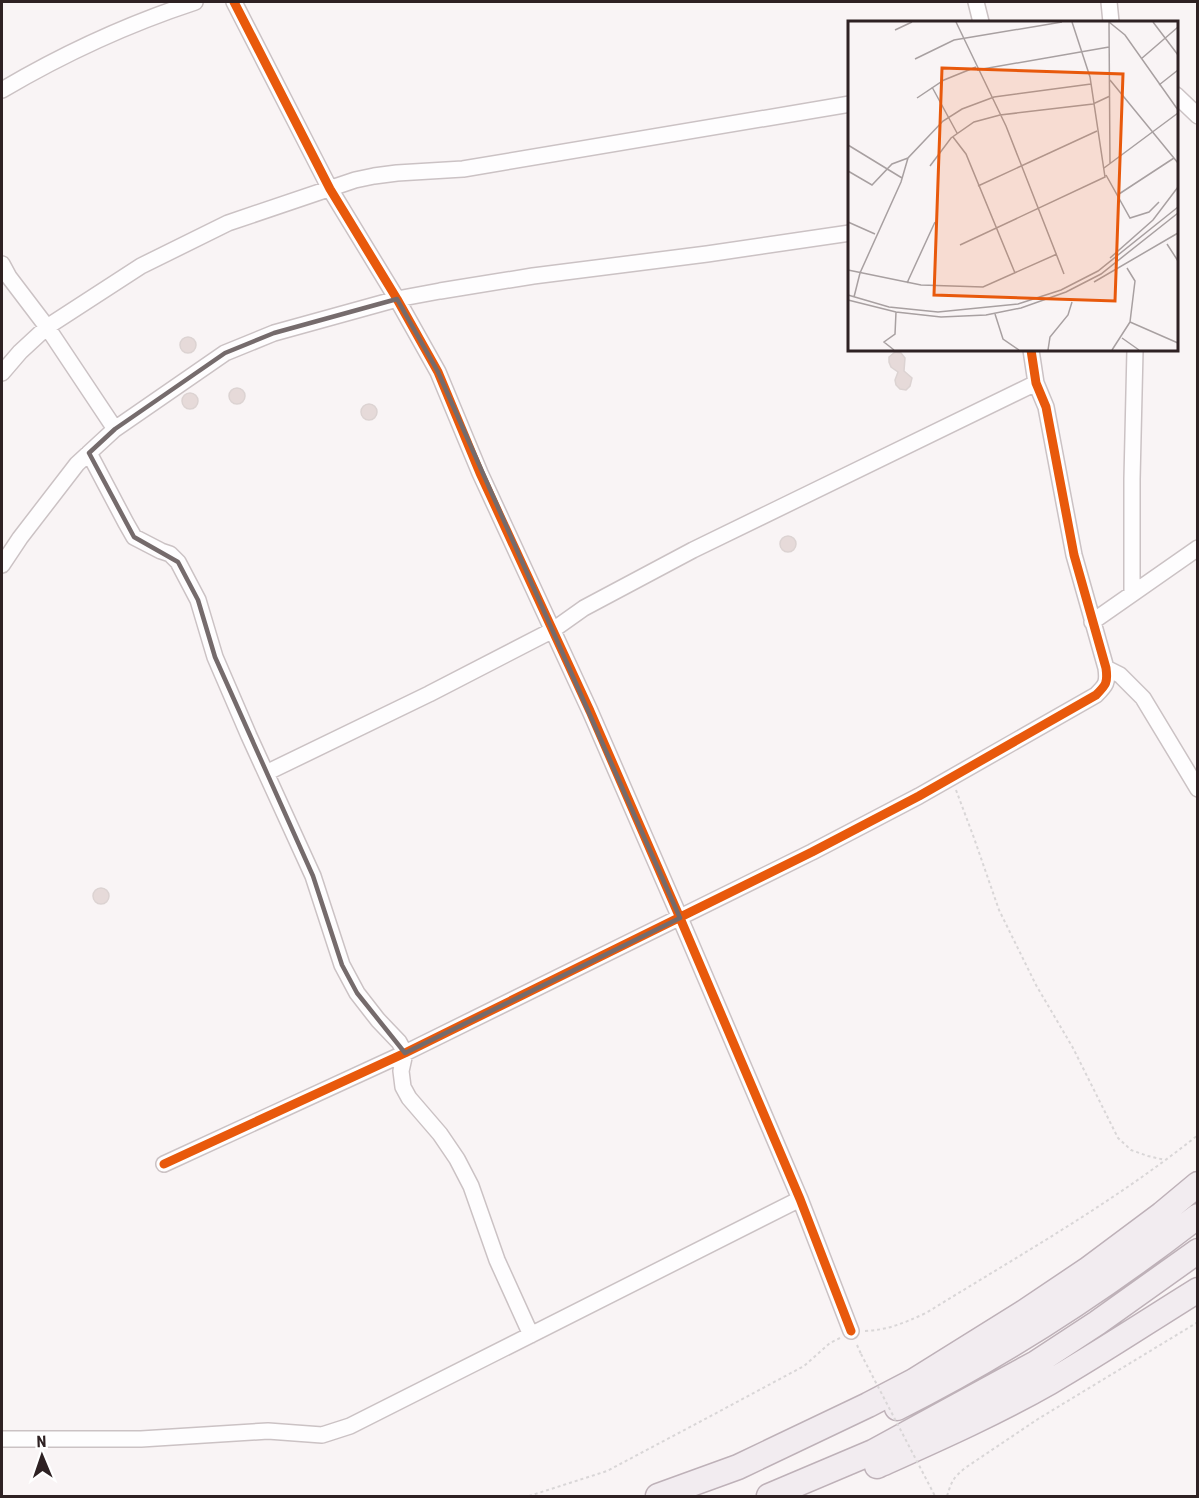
<svg xmlns="http://www.w3.org/2000/svg" width="1199" height="1498" font-family="'Roboto Condensed',sans-serif">
  <style>
    .building { fill: #e6dad9; stroke: #dcd3d2; stroke-width: 1.5 }
    .lines { fill: none; stroke-linecap: round; stroke-linejoin: round }
    .minor-casing { stroke: #cbc2c4; stroke-width: 18 }
    .primary-casing { stroke: #beb1b8; stroke-width: 27 }
    .path { stroke: #d9d6d7; stroke-width: 2; stroke-dasharray: 3 3; stroke-linecap: butt }
    .minor { stroke: #fefdfe; stroke-width: 15 }
    .primary { stroke: #f2ecf0; stroke-width: 24 }
    .path-bridge { stroke: #d9d6d7; stroke-width: 2; stroke-dasharray: 3 3; stroke-linecap: butt }
    .cycleway-casing { stroke: #fff; stroke-width: 13 }
    .cycleway { stroke: #e8590c; stroke-width: 9 }
    .marked { fill: none; stroke: #756b6c; stroke-width: 4.5; stroke-linejoin: round }
    .inset-road { fill: none; stroke: #a8a0a1; stroke-width: 1.5 }
    .view { fill: #e8590c; fill-opacity: 0.15; stroke: #e8590c; stroke-width: 3 }
    .inset-edge { fill: none; stroke: #2e2123; stroke-width: 3 }
  </style>
  <rect width="100%" height="100%" fill="#f9f4f5"/>
  <path class="building" d="M180 345a8 8 0 1 1 16 0a8 8 0 1 1-16 0Z
    M895 352 901 353 905 358 904 371 912 378 910 386 906 390 900 389 896 385 895 380 898 372 891 367 889 362V357Z
    M229 396a8 8 0 1 1 16 0a8 8 0 1 1-16 0Z
    M182 401a8 8 0 1 1 16 0a8 8 0 1 1-16 0Z
    M361 412a8 8 0 1 1 16 0a8 8 0 1 1-16 0Z
    M780 544a8 8 0 1 1 16 0a8 8 0 1 1-16 0Z
    M93 896a8 8 0 1 1 16 0a8 8 0 1 1-16 0Z"/>
  <g class="lines">
    <g class="minor-casing">
      <path id="minor" d="M234 2 330 189 397 299 438 372 480 473 590 711 680 918 800 1199 851 1331
        M976 2 981 22
        M1109 2 1111 22
        M2 90C63 54 128 24 195 2
        M1176 95 1198 116
        M2 264 9 277 47 327 115 429
        M2 373 20 352 47 327 141 266 228 223 355 180 374 176 397 173 463 169 850 104
        M89 453 126 523 134 537 161 551 170 554 178 562 198 600 215 657 249 736 313 876 342 965 357 993 378 1020 399 1042 405 1053 401 1071 403 1087 409 1098 440 1134 457 1159 471 1186 497 1260 531 1335
        M2 565 20 538 77 464 115 429 225 353 274 333 397 299 440 291 533 276 707 254 850 233
        M1132 593V479L1135 350
        M1092 622 1198 548
        M1106 668 1120 675 1143 698 1198 789
        M266 773 429 694 553 630 584 608 693 550 1036 383
        M164 1164 405 1053 812 852 919 796 1096 695C1106 685 1108 683 1106 668L1074 555 1046 407 1036 383 1031 350
        M2 1439H141L268 1431 322 1435 350 1426 800 1199"/>
    </g>
    <g class="primary-casing">
      <path id="primary" d="M897 1408C1003 1355 1104 1289 1198 1216
        M877 1466C935 1440 994 1414 1050 1382 1100 1353 1148 1321 1198 1290
        M658 1496 738 1467 868 1405 914 1381 1023 1313 1087 1270 1162 1214 1198 1184
        M769 1496 873 1452 1036 1363 1097 1323 1198 1251"/>
    </g>
    <path class="path" d="M956 790 974 838 999 910 1036 985 1073 1048 1118 1138 1131 1150 1148 1156 1165 1160
      M865 1331C888 1330 904 1323 926 1313 1018 1256 1113 1203 1198 1135
      M857 1345 861 1354
      M529 1496 607 1471 707 1418 804 1366 830 1343 840 1338
      M947 1496C952 1481 952 1479 965 1468L1038 1419 1198 1322"/>
    <use href="#minor" class="minor"/>
    <use href="#primary" class="primary"/>
    <path class="path-bridge" d="M861 1354 935 1496"/>
    <g class="cycleway-casing">
      <path id="cycleway" d="M234 2 330 189 397 299 438 372 480 473 590 711 680 918 800 1199 851 1331
        M164 1164 405 1053 812 852 919 796 1096 695C1106 685 1108 683 1106 668L1074 555 1046 407 1036 383 1031 350"/>
    </g>
    <use href="#cycleway" class="cycleway"/>
  </g>
  <path class="marked" d="M397 299 438 372 680 918 405 1053 357 993 342 965 313 876 215 657 198 600 178 562 134 537 89 453 115 429 225 353 274 333Z"/>
  <g transform="translate(848 21)">
    <rect width="330" height="330" fill="#f9f4f5"/>
    <path class="inset-road" d="M108 1 158 105 216 253M261 1 262 143M261 1 277 14 330 89M305 1 330 34M47 9 64 1M67 38 106 19 214 1M293 38 330 6M129 49 261 26M262 59 330 142M311 64 330 49M84 66 109 112M69 77 96 59 128 46M105 116 118 133 167 252M0 124 54 157M82 145 103 117 126 101 152 94 245 83 262 75M256 147 330 92M0 150 24 164 44 143 60 137M258 154 282 197 301 191 311 181M130 165 249 110M271 173 326 137M0 201 27 213M319 223 330 240M112 224 257 156 242 56 224 1M262 237 305 199 330 166M279 247 287 260 282 301 330 322M0 249 73 264 135 266 209 233M246 261 330 212M59 262 87 201M0 274 41 286 90 291 170 283 213 269 250 250 330 186M6 276 12 252 53 161 60 137 95 100 114 88 146 76 243 63M0 279 48 291 93 296 138 294 173 287 218 271 253 253 330 192M147 293 155 318 171 329M274 317 291 329M46 329 36 321 47 313 48 291M200 329 202 316 220 294 224 281M264 329 282 301"/>
    <path class="view" d="M94 47 275 53 267 280 86 274Z"/>
    <rect width="330" height="330" class="inset-edge"/>
  </g>
  <rect width="1199" height="1498" fill="none" stroke="#2e2123" stroke-width="6"/>
  <g transform="translate(42 1456) rotate(358)" stroke="#ffffff" stroke-width="4.5" paint-order="stroke">
  <path d="M0-4.5L10 22L0 15L-10 22Z" fill="#2e2123"/>
  <text y="-9" font-size="16" font-weight="bold" text-anchor="middle" fill="#2e2123">N</text>
  </g>
</svg>
